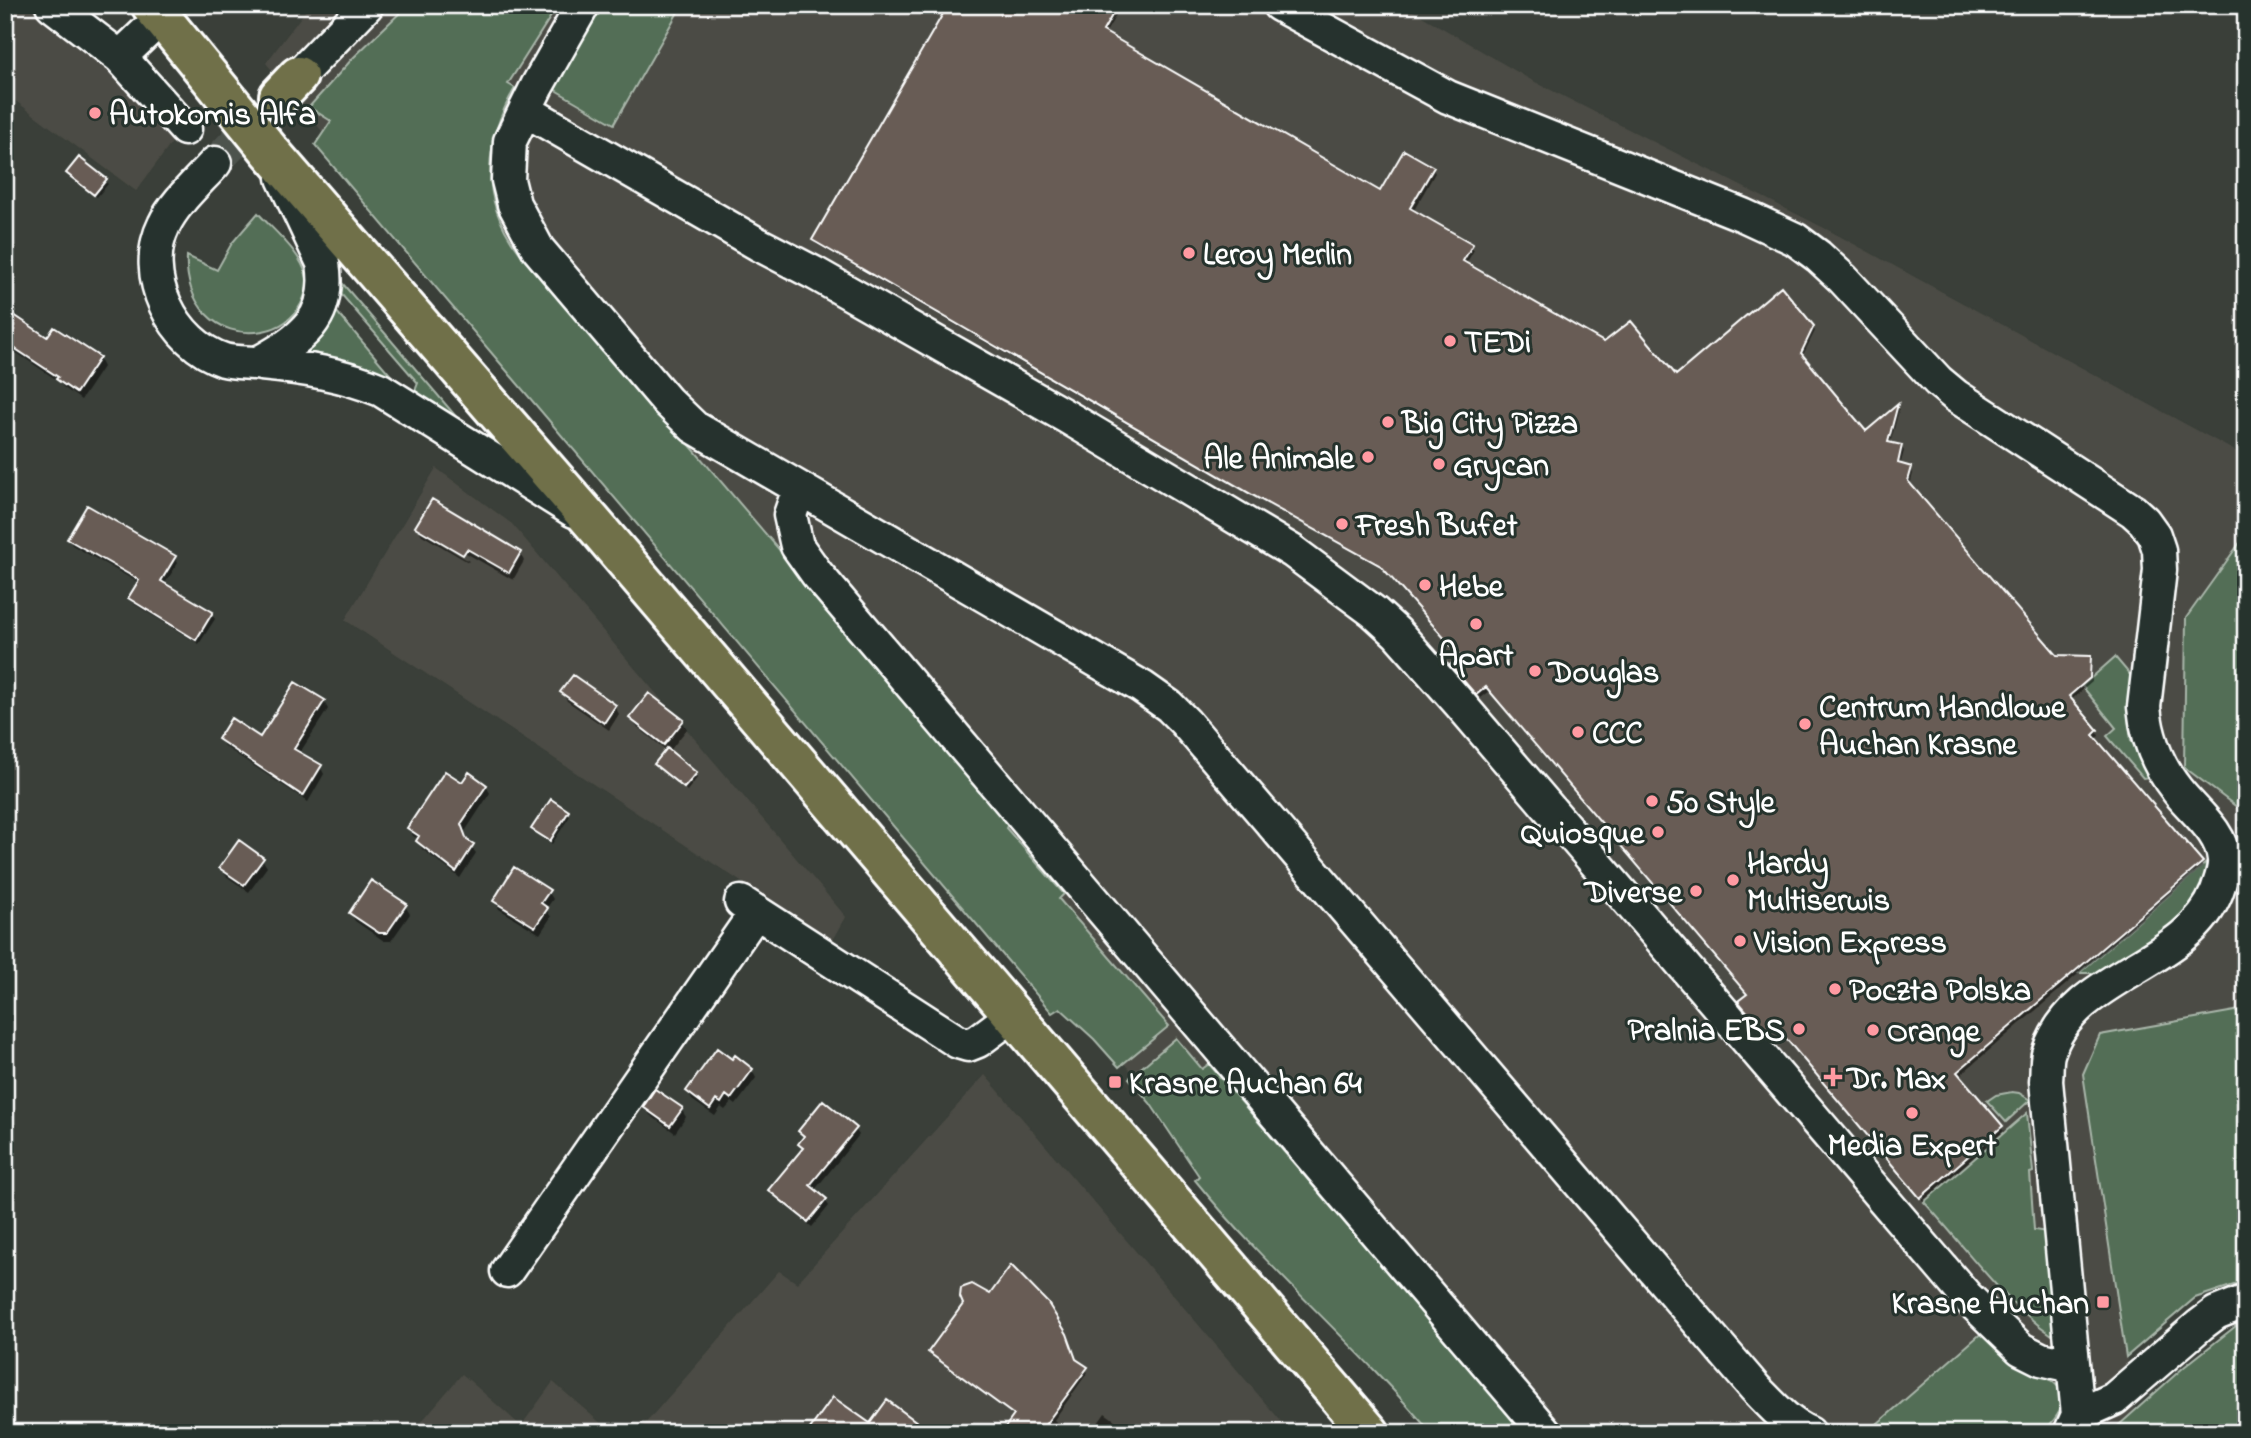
<svg xmlns="http://www.w3.org/2000/svg" width="2251" height="1438" font-family="'Indie Flower',sans-serif">
  <style>
    .built { fill: #4c4c45 }
    .green { fill: #536e56; stroke: #a9b6aa; stroke-width: 2 }
    .shadow { fill: #0007 }
    .building { fill: #685c54; stroke: #fff; stroke-width: 2 }
    .lines { fill: none; stroke-linecap: round; stroke-linejoin: round }
    .minor-tunnel { stroke: #4e524d; stroke-width: 32; stroke-dasharray: 32 16; stroke-linecap: butt }
    .minor-casing { stroke: #fff; stroke-width: 37 }
    .major-casing { stroke: #fff; stroke-width: 44 }
    .minor { stroke: #26332d; stroke-width: 32 }
    .major { stroke: #70704a; stroke-width: 38 }
    .poi-dot { fill: #ff9aa2; stroke: #26332d; stroke-width: 2.5 }
    .labels { text-anchor: middle; stroke-width: 6; stroke-linejoin: round; paint-order: stroke }
    .poi-label { font-size: 32px; font-weight: bold; fill: #fff; stroke: #26332d; text-anchor: start }
  </style>
  <rect width="100%" height="100%" fill="#3a3f39"/>
  <filter id="ink" filterUnits="userSpaceOnUse"><feTurbulence type="fractalNoise" baseFrequency=".0143" numOctaves="2"/><feDisplacementMap in="SourceGraphic" scale="14" xChannelSelector="R" yChannelSelector="G"/><feConvolveMatrix kernelMatrix="1 2 1 2 8 2 1 2 1" color-interpolation-filters="sRGB"/></filter>
  <g filter="url(#ink)">
    <path class="built" d="M5 5H34L112 68 179 133 136 191 5 93Z
      M310 5H1403L1531 80 1828 230 2246 457V534L2186 618 2184 767 2246 814V1009L2101 1035 2083 1074 2135 1410 2110 1433H1445L445 281 266 63Z
      M436 468 512 524 846 917 832 942 345 620Z
      M985 1075 1291 1433H637L779 1271 797 1283Z
      M462 1374 521 1426 553 1382 612 1433H412Z"/>
    <path class="green" d="M408 5H558L508 84 515 88C484 141 479 198 517 249 535 275 560 298 583 320L1010 820 1006 828 1064 894 1059 899 1169 1026 1119 1067 1094 1039 1060 1008 1052 1013 315 145 331 121 309 107 353 58Z
      M597 5H682L614 124 550 87Z
      M258 213C274 231 302 253 307 278 308 287 305 296 301 304 293 319 279 328 263 331 215 340 184 301 187 256L217 270 232 243Z
      M343 284 459 420 460 423 413 396 418 383 341 294Z
      M336 311 400 386 292 359C313 347 325 333 336 311Z
      M2246 534V814L2184 767 2186 618Z
      M2115 657 2132 677 2128 717 2131 740 2149 777 2143 778 2107 736 2116 728 2082 686Z
      M2206 863 2205 879 2196 905 2174 929 2099 973H2079Z
      M2246 1009V1281L2195 1298 2126 1357 2083 1074 2100 1035Z
      M1176 1038 1202 1069 1209 1064 1524 1433H1431C1357 1345 1267 1269 1195 1180L1199 1176 1150 1103 1129 1078Z
      M2012 1092 2019 1093 2030 1100 2006 1122 1987 1101 1996 1095Z
      M2027 1113 2033 1172 2030 1173 2034 1230 2047 1232 2055 1327 2052 1335C2001 1300 1966 1247 1924 1202Z
      M2246 1318V1433H2110L2184 1367Z
      M1985 1330C1996 1340 2006 1351 2018 1359 2053 1383 2086 1390 2042 1433H1869V1431Z"/>
    <path class="shadow" d="M951 5H1122L1105 34 1381 193 1433 169 1435 173 1413 212 1471 245 1474 250 1466 264 1605 344 1676 377 1812 327 1815 331 1802 357 1865 433 1897 407 1899 410 1890 444 1901 447 1904 451 1900 466 1911 468 1913 473 1910 486 2056 657 2090 658 2092 662V682L2070 701 2097 731 2099 736 2095 739 2203 867 1958 1077 2004 1131 1923 1201 1777 1027 1768 1035 1743 1006 1749 995 1489 691 1480 698 1455 670 1462 657 1385 570 1187 459 816 244 814 240Z
      M79 159 108 184 97 197 70 176Z
      M5 316 48 340 99 359 103 367 81 400 63 387 60 382 11 349 5 357Z
      M417 527 520 553 524 561 513 580 422 528V532L469 561 468 562 422 535Z
      M69 539 174 557 178 563 164 585 211 614 215 619 199 644 134 604 130 598 139 583 72 545Z
      M563 693 615 706 619 714 609 730 567 701Z
      M324 702 328 709 299 754 320 766 324 774 308 802 224 746 220 739 261 740Z
      M631 718 682 721 687 729 669 752 698 777 687 791 659 768 667 751 636 726Z
      M462 785 486 786 490 793 464 833 468 843 476 853 460 878 422 849 418 842 419 839 413 836 409 828Z
      M551 802 570 816 552 844 533 829Z
      M262 859 267 867 249 892 226 876 221 868Z
      M548 891 553 899 546 909 551 917 540 934 499 909 495 901Z
      M405 906 410 914 391 941H384L355 921 351 913Z
      M733 1062 752 1070 756 1078 736 1105 732 1102 725 1110 721 1107 715 1116 692 1100 688 1091Z
      M645 1107 681 1109 686 1117 675 1133 650 1115Z
      M855 1129 859 1135 814 1191 825 1200 829 1206 812 1227 774 1196 770 1190 803 1150 800 1144 805 1138 800 1131Z
      M930 1352 1076 1361 1088 1372 1054 1420 1071 1433H1005L1015 1417 932 1356Z
      M1105 1413 1133 1433H1091Z"/>
    <path class="building" d="M948 5H1118L1103 31 1380 191 1404 150 1434 167 1410 208 1473 244 1463 261 1604 342 1631 321 1676 375 1781 286 1814 326 1801 353 1866 431 1898 404 1888 442 1902 445 1898 463 1912 467 1908 481 2057 655 2091 656 2090 678 2069 696 2098 730 2093 735 2203 862 1957 1072 2003 1126 1920 1198 1773 1023 1764 1032 1738 1001 1747 994 1486 687 1476 695 1450 665 1460 656 1381 566 1254 496 812 240Z
      M79 157 107 179 94 195 66 173Z
      M5 309 47 337 54 327 100 357 76 393 56 379 58 377 5 342Z
      M432 499 521 552 509 573 467 549 463 555 415 527Z
      M87 505 176 556 161 581 213 612 196 640 128 598 139 580 67 539Z
      M573 675 616 705 604 723 560 692Z
      M295 682 325 700 294 749 322 765 303 796 218 739 231 718 260 737Z
      M649 693 684 720 664 745 629 718Z
      M667 748 697 773 684 788 654 764Z
      M445 771 462 782 469 772 487 785 461 824 467 840 474 844 456 872 416 841 419 836 407 828Z
      M551 799 569 811 550 841 531 829Z
      M239 840 264 858 244 885 219 868Z
      M514 867 550 890 541 903 548 908 535 927 493 901Z
      M371 880 407 904 387 933H379L349 913Z
      M717 1048 732 1059 735 1055 753 1069 731 1099 726 1095 721 1103 716 1100 710 1109 686 1091Z
      M655 1089 683 1108 670 1126 643 1107Z
      M823 1100 857 1128 810 1185 827 1199 808 1222 768 1190 803 1148 798 1144 804 1136 798 1131Z
      M1011 1265 1048 1303 1067 1334 1076 1359 1088 1367 1039 1433H1001L1014 1415 928 1352 963 1304 960 1297 961 1288 972 1284 990 1294Z
      M833 1397 870 1423 887 1400 932 1433H807Z"/>
    <g class="lines">
      <path class="minor-tunnel" d="M215 163 279 96"/>
      <g class="minor-casing">
        <path id="minor" d="M52 5 120 57 185 129
          M583 5 537 86 510 141 508 180 514 204 538 249 667 401 694 427 1142 687 1169 706 1185 722 1755 1388C1771 1404 1788 1424 1809 1433
          M1279 5 1448 97 1743 215 1795 239 1818 256 1843 279 1938 381 1956 396 2133 511 2144 521 2154 535 2159 550 2160 570 2144 707C2147 739 2157 765 2177 790 2193 811 2222 831 2224 860 2225 870 2220 881 2217 891 2187 968 2073 972 2048 1054 2046 1062 2047 1072 2046 1081L2078 1415 2070 1433
          M120 57 162 17
          M298 76 367 5
          M525 110 758 244 816 274 1067 417 1292 551 1374 612 1397 633 1460 704 1966 1296 2021 1349 2041 1359 2073 1366
          M215 163C199 181 174 203 164 225 139 275 173 344 224 360 236 363 249 362 261 364 303 368 343 374 381 390L574 511
          M258 363C301 339 332 319 323 263L283 178
          M799 489 790 515 797 546 817 574 1546 1433
          M741 902 958 1042 968 1045 978 1041 1013 1015
          M507 1271 756 912
          M2078 1415 2114 1399 2200 1325 2216 1313 2246 1301"/>
      </g>
      <g class="major-casing">
        <path id="major" d="M151 5 270 151 593 523 1370 1433
          M279 96 298 76"/>
      </g>
      <use href="#minor" class="minor"/>
      <use href="#major" class="major"/>
    </g>
  </g>
  <g class="poi-dot">
    <circle cx="95" cy="113" r="7"/>
    <circle cx="1189" cy="253" r="7"/>
    <circle cx="1450" cy="341" r="7"/>
    <circle cx="1388" cy="422" r="7"/>
    <circle cx="1368" cy="457" r="7"/>
    <circle cx="1439" cy="464" r="7"/>
    <circle cx="1342" cy="524" r="7"/>
    <circle cx="1425" cy="585" r="7"/>
    <circle cx="1476" cy="624" r="7"/>
    <circle cx="1535" cy="671" r="7"/>
    <circle cx="1805" cy="724" r="7"/>
    <circle cx="1578" cy="732" r="7"/>
    <circle cx="1652" cy="801" r="7"/>
    <circle cx="1658" cy="832" r="7"/>
    <circle cx="1733" cy="880" r="7"/>
    <circle cx="1696" cy="891" r="7"/>
    <circle cx="1740" cy="941" r="7"/>
    <circle cx="1835" cy="989" r="7"/>
    <circle cx="1799" cy="1029" r="7"/>
    <circle cx="1873" cy="1030" r="7"/>
    <path d="M1829.5 1066.5h7v7h7v7h-7v7h-7v-7h-7v-7h7z"/>
    <rect x="1108" y="1075" width="14" height="14" rx="3.5"/>
    <circle cx="1912" cy="1113" r="7"/>
    <rect x="2096" y="1295" width="14" height="14" rx="3.5"/>
  </g>
  <g class="labels">
    <g class="poi-label">
      <text x="109" y="124">Autokomis Alfa</text>
      <text x="1203" y="264">Leroy Merlin</text>
      <text x="1464" y="352">TEDi</text>
      <text x="1402" y="433">Big City Pizza</text>
      <text x="1354" y="468" text-anchor="end">Ale Animale</text>
      <text x="1453" y="475">Grycan</text>
      <text x="1356" y="535">Fresh Bufet</text>
      <text x="1439" y="596">Hebe</text>
      <text x="1476" y="665" text-anchor="middle">Apart</text>
      <text x="1549" y="682">Douglas</text>
      <text x="1819" y="717">Centrum Handlowe<tspan x="1819" dy="37">Auchan Krasne</tspan></text>
      <text x="1592" y="743">CCC</text>
      <text x="1666" y="812">50 Style</text>
      <text x="1644" y="843" text-anchor="end">Quiosque</text>
      <text x="1747" y="873">Hardy<tspan x="1747" dy="37">Multiserwis</tspan></text>
      <text x="1682" y="902" text-anchor="end">Diverse</text>
      <text x="1754" y="952">Vision Express</text>
      <text x="1849" y="1000">Poczta Polska</text>
      <text x="1785" y="1040" text-anchor="end">Pralnia EBS</text>
      <text x="1887" y="1041">Orange</text>
      <text x="1847" y="1088">Dr. Max</text>
      <text x="1129" y="1093">Krasne Auchan 64</text>
      <text x="1912" y="1155" text-anchor="middle">Media Expert</text>
      <text x="2089" y="1313" text-anchor="end">Krasne Auchan</text>
    </g>
  </g>
  <rect width="2251" height="1438" fill="none" stroke="#26332d" stroke-width="28"/>
  <rect x="14" y="14" width="2223" height="1410" fill="none" stroke="#fff" stroke-width="2.5" filter="url(#ink)"/>
</svg>
